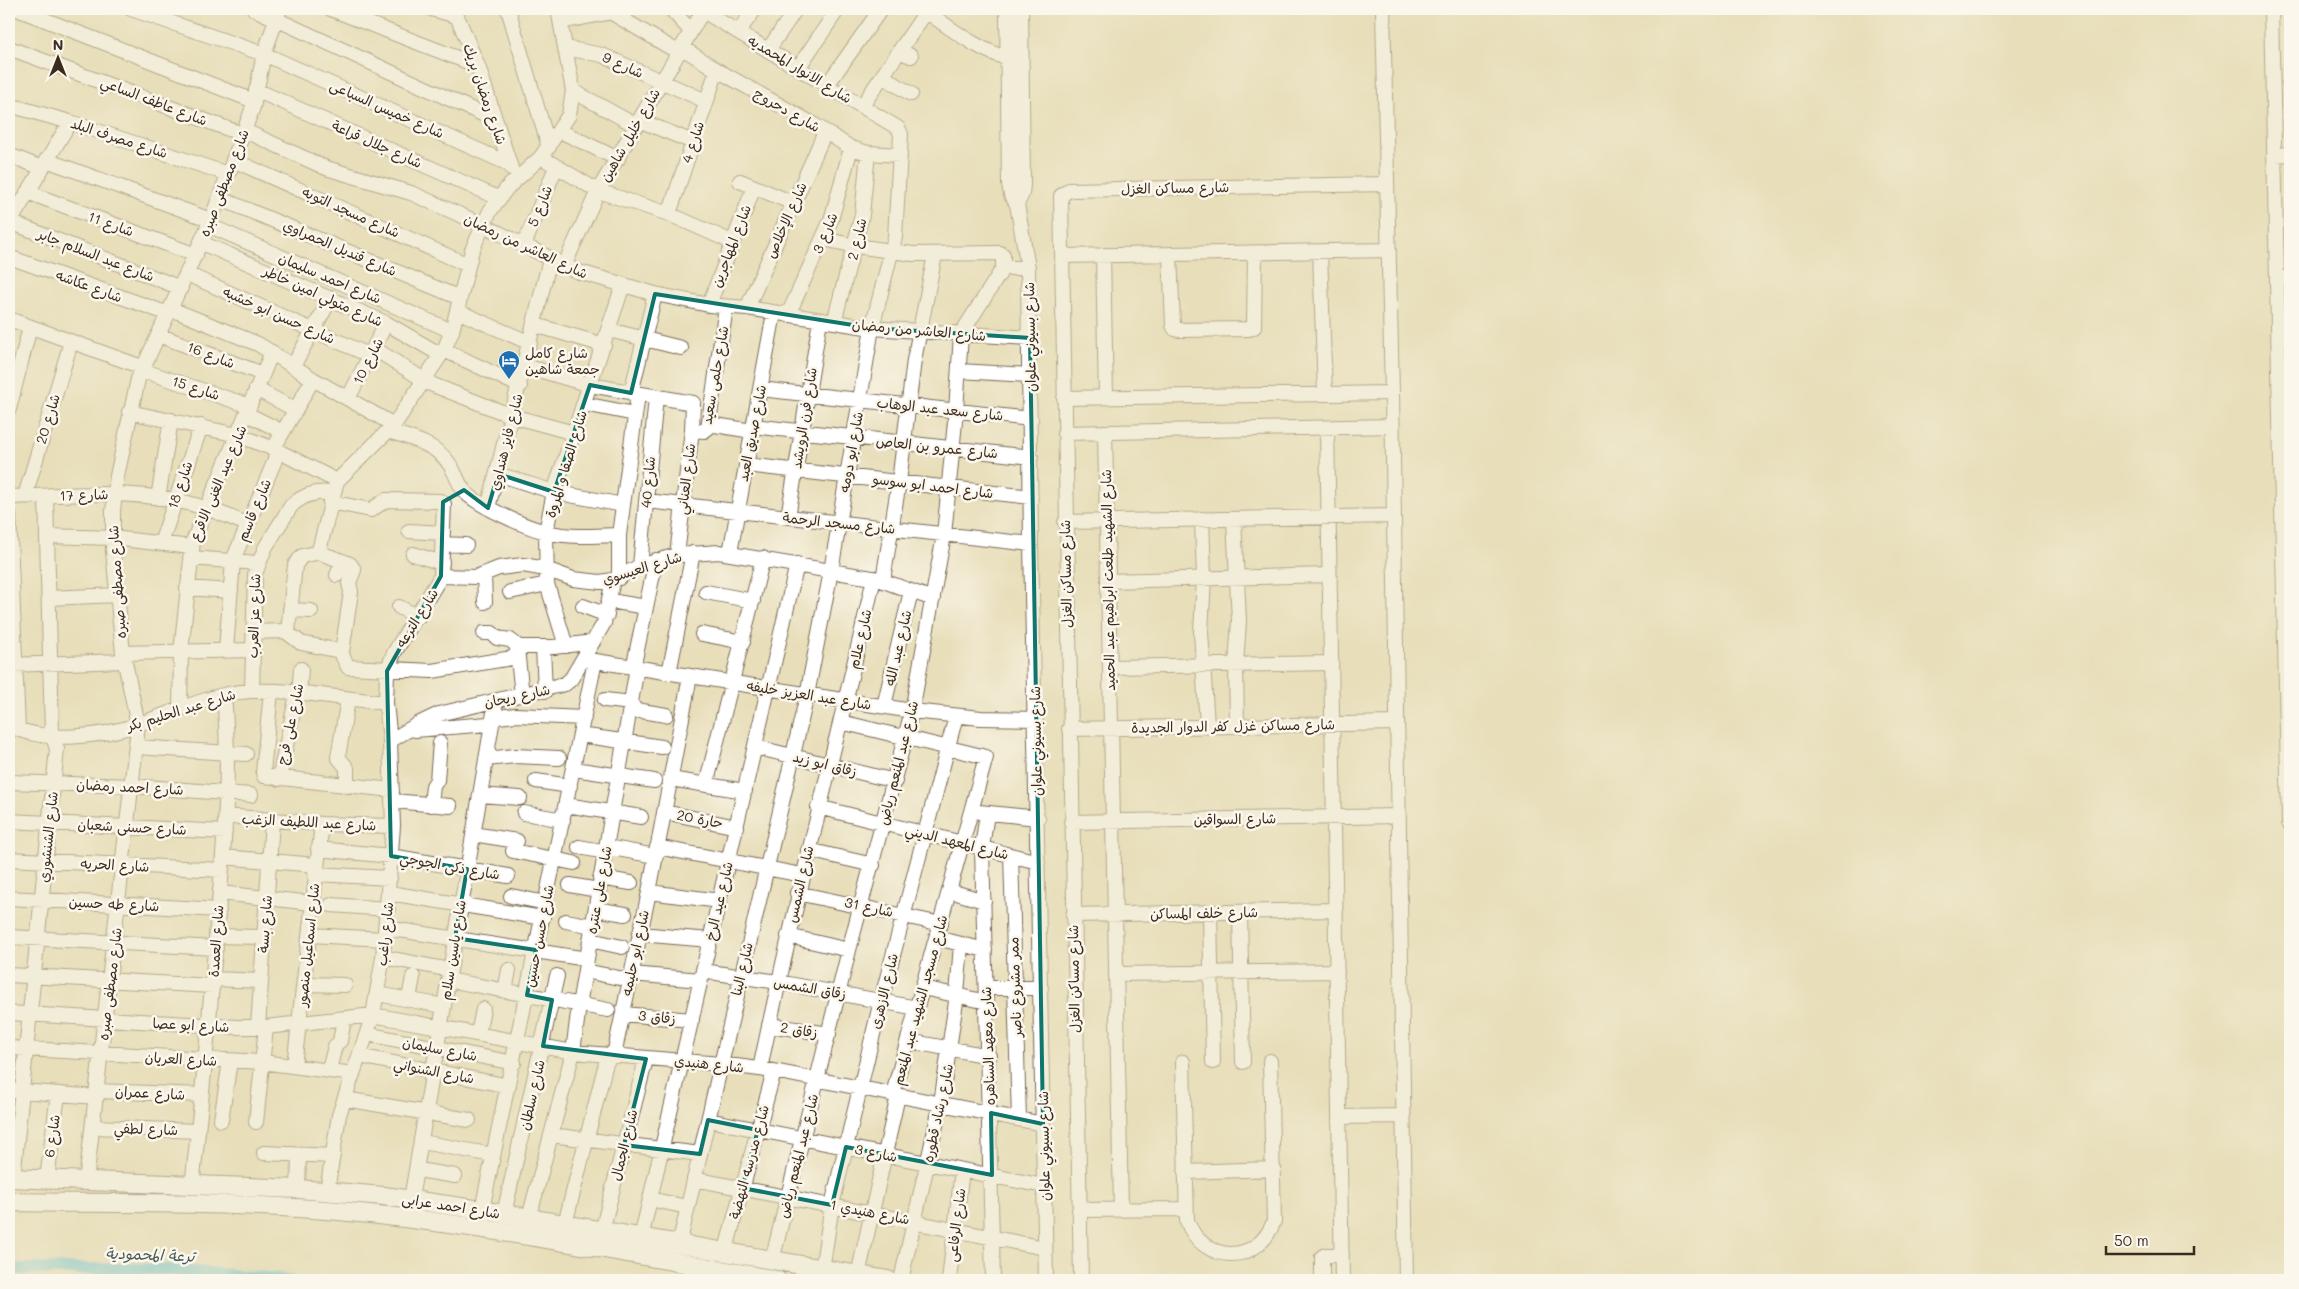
<svg xmlns="http://www.w3.org/2000/svg" width="2299" height="1289" font-family="Mali,'Playpen Sans Arabic',sans-serif">
  <style>
    .lines { fill: none; stroke-linecap: round; stroke-linejoin: round }
    .canal { stroke: #5cc2da; stroke-width: 12 }
    .minor-casing { stroke: #786955; stroke-width: 16 }
    .major-casing { stroke: #786955; stroke-width: 20 }
    .minor { stroke: #fff; stroke-width: 14 }
    .major { stroke: #fff; stroke-width: 18 }
    .marked { fill: none; stroke: #0f766e; stroke-width: 4; stroke-linejoin: round }
    .labels { text-anchor: middle; stroke-width: 5; stroke-linejoin: round; paint-order: stroke }
    .street-label { font-size: 14px; fill: #3b2a1e; stroke: #fbf7ec }
    .poi-label { font-size: 14px; fill: #3b2a1e; stroke: #fbf7ec; text-anchor: start }
    .water-label { font-size: 15px; font-style: italic; fill: #455856; stroke: #fbf7ec }
  </style>
  <rect width="100%" height="100%" fill="#fbf7ec"/>
  <filter id="ink" filterUnits="userSpaceOnUse"><feTurbulence type="fractalNoise" baseFrequency=".02" numOctaves="2"/><feDisplacementMap in="SourceGraphic" scale="10" xChannelSelector="R" yChannelSelector="G"/><feConvolveMatrix kernelMatrix="1 2 1 2 8 2 1 2 1" color-interpolation-filters="sRGB"/></filter>
  <filter id="wash" filterUnits="userSpaceOnUse"><feTurbulence type="fractalNoise" baseFrequency=".0096" numOctaves="4" result="noise"/><feDisplacementMap in="SourceGraphic" scale="20" xChannelSelector="R" yChannelSelector="G"/><feGaussianBlur stdDeviation="1.12" result="paint"/><feColorMatrix in="noise" values="0 0 0 0 0 0 0 0 0 0 0 0 0 0 0 0 0 1.4 0 .05"/><feComposite in="paint" operator="in"/></filter>
  <g filter="url(#wash)">
    <rect width="100%" height="100%" fill="#e8deba"/>
    <g class="lines">
      <path class="canal" d="M9 1269H162L290 1280"/>
    </g>
  </g>
  <g filter="url(#ink)">
    <g class="lines">
      <g class="minor-casing">
        <path id="minor" d="M17 9 254 101
          M131 9 264 54 509 164
          M254 9 493 119
          M331 9 478 66
          M431 9 457 16
          M454 9 478 66 511 168
          M508 9 549 147
          M671 9 691 31
          M923 9C950 28 982 54 1016 60
          M1007 9 1009 184 1011 195 1017 204 1028 268 1031 544 1046 1280
          M1383 9 1392 393 1406 1280
          M2271 9 2289 823
          M612 13 678 52
          M561 22 628 9
          M738 32 755 9
          M681 47 717 70 813 124 851 148 868 153 900 155
          M9 48 242 134
          M565 48 602 55 706 101
          M768 50 796 9
          M899 51 911 56
          M798 68 838 9
          M882 76 911 94
          M827 85 881 9
          M256 90 498 198
          M573 91 637 126
          M9 105 70 122 228 174
          M862 106 928 9
          M641 121 693 142
          M243 130 326 168 411 193 483 225 576 271 655 294 709 305 747 308 872 328 1030 338
          M560 131 618 159
          M9 155 42 168
          M2274 155 2290 154
          M541 157 598 191 669 214 732 242
          M46 160 211 220
          M233 160 468 265
          M740 181 793 203
          M27 192 196 255
          M219 198 460 298
          M1017 204 1022 194 1023 184 1021 9
          M669 214 717 70
          M10 222 181 288
          M9 224 70 122
          M208 225 452 331
          M202 243 386 323 441 355
          M524 245 556 167
          M1320 252 1325 394
          M1170 254 1173 325 1175 329 1179 330 1249 329 1254 327 1255 253
          M1103 255 1106 397
          M1062 256 1389 250
          M9 257 169 314
          M564 266 598 191 704 9
          M1003 268H1028
          M187 274 371 356
          M2277 278H2290
          M709 305 754 187
          M747 308 825 132
          M171 309 258 344 313 379 394 425
          M457 311 530 343
          M788 315 831 220 851 148
          M9 319 142 367
          M834 322 862 215 868 153
          M535 325 604 345
          M609 330 681 348
          M158 335 263 374
          M375 349 424 380
          M444 350 520 386
          M293 366 331 298
          M525 366 590 385 693 403 692 430 677 555
          M141 370 250 406
          M959 371 1030 375
          M423 381 512 416 574 433
          M256 389 296 410
          M760 389 1031 419
          M631 393 655 294
          M1064 398 1392 393
          M348 399 386 323
          M584 404 635 414
          M9 409 30 327
          M129 412 238 435 274 449 337 481
          M247 414 283 432
          M709 424 752 431
          M753 426 1031 457
          M1327 428 1342 1280
          M692 430 704 431 708 428 726 307
          M388 431C410 438 437 444 450 465 456 473 458 484 465 492 479 506 527 528 547 532 570 538 596 536 619 535
          M1105 432 1121 1209
          M1064 433 1393 426
          M746 465 1031 497
          M498 474 554 492 623 505
          M25 496 71 342
          M9 497C74 495 144 487 208 509 221 513 234 519 247 524
          M158 498 171 420
          M647 501 1031 544
          M488 508 550 259
          M9 514 18 729
          M788 517 820 320
          M1202 519 1204 578 1201 632 1207 726
          M1234 519 1239 621 1236 665 1237 726
          M1065 522 1394 516
          M409 531 443 533
          M47 536 113 538 191 547
          M161 543 201 426
          M443 544 466 545
          M318 552 350 564 354 570 349 583 351 592 342 652
          M730 553 774 313
          M413 554 442 563
          M190 558 258 563
          M640 566 656 397
          M337 575 343 561
          M484 575 485 602
          M441 576 476 577 499 568 523 565 546 569 573 579 600 582 613 580 640 566 677 555 719 552 878 579 933 599
          M619 578V535L638 394
          M883 580 899 482 914 360 935 255
          M1108 581 1329 575
          M187 588 231 591
          M510 592 547 584
          M706 592 753 601
          M49 598 117 595
          M610 601 646 607
          M583 606 607 615
          M399 607 418 617
          M290 610 311 611
          M253 632 285 631 301 643 340 651 348 667 432 671 518 657
          M288 632 295 565 302 556 316 553 319 550 337 481 394 425 444 350 452 331 472 250 490 211 507 188 541 157 569 115 573 91 558 9
          M484 633H492L497 638 510 640 519 647H554L593 642
          M702 634 743 642
          M566 646 547 584 546 532 554 492 623 285
          M543 647 545 691
          M517 649 522 695
          M226 650 233 561 236 553 275 460V446L313 379
          M123 653 252 650
          M583 659 912 711 981 718 1036 719
          M9 665 124 661
          M1110 667 1331 663
          M669 673 693 553
          M252 691 255 574 265 548 291 506C303 495 315 491 332 493
          M271 692 263 772 264 776 392 790
          M605 700 632 703
          M884 706 911 591
          M180 709 181 652 193 541 272 352
          M630 709 666 715
          M841 722 986 757 894 1090 897 1100 858 1275
          M9 725C45 744 102 737 139 724 172 713 207 696 241 692 282 687 344 699 386 703
          M1069 729 1397 723
          M415 730 488 724 498 717 516 715 584 718
          M580 735 662 747
          M390 741 418 724 439 714 565 684 571 679 604 623 613 580
          M136 747 246 754
          M755 747 895 781
          M486 759 515 756 559 758
          M574 769 654 781
          M279 779 296 699 299 694 301 669
          M670 779 745 791
          M536 781 570 786
          M9 782 133 786 251 795
          M706 785 763 558
          M347 786V768L338 757 348 699
          M480 795 520 798
          M393 801 450 806
          M431 805 433 786 437 780 440 743
          M566 805 641 817
          M818 807 1038 862
          M664 812 737 827
          M979 812 1038 818
          M524 813 563 820
          M987 813 982 848 993 1280
          M226 816 322 824 393 826
          M9 821 225 832
          M1071 822 1399 816
          M473 834 517 841
          M579 847 606 852
          M607 847 655 856
          M657 847 802 875
          M318 849 391 856 508 876
          M808 850 873 865
          M513 851 574 863
          M1011 855 1019 1119
          M223 857 316 865
          M9 859 222 870
          M315 874 390 878
          M600 878 631 883
          M570 885 598 890
          M950 891 984 901
          M649 892 720 901
          M220 893 312 903
          M389 893 543 918
          M797 893 941 924
          M511 896 546 903
          M9 898 219 910
          M331 905 388 909
          M596 909 625 914
          M1240 912 1243 1062
          M1210 913 1213 1062
          M1073 915 1336 910
          M566 921 593 926
          M386 928 587 959
          M639 934 710 940
          M309 935 385 939
          M216 936 264 937
          M788 936 849 950
          M9 937 216 948
          M937 938 985 950
          M590 940 622 947
          M383 957 450 970
          M585 971 619 978
          M703 971 778 982 917 1008
          M631 974 701 980
          M1116 974 1337 971
          M9 975 213 986
          M213 979 261 981
          M448 980 608 1010
          M304 984 345 985
          M923 988 987 1002
          M986 988H1041
          M505 991 509 970
          M377 994 444 1006
          M409 999 413 977
          M9 1013 237 1027H266L373 1015 573 1052 721 1064 774 1071 1043 1124
          M623 1014 692 1020
          M769 1025 829 1034
          M258 1027 272 821
          M367 1034 514 1063
          M478 1034 483 1009
          M340 1041 344 1019
          M908 1041 989 1056
          M9 1048 262 1062 353 1074
          M359 1056 509 1086
          M1183 1062 1187 1221C1203 1264 1258 1266 1274 1221L1270 1061
          M294 1066 322 824
          M760 1069C794 904 837 742 874 578
          M329 1070 335 1046
          M9 1090 97 1097
          M98 1091 202 1095
          M345 1099 469 1120
          M1340 1117 1404 1116
          M221 1120 230 1061
          M708 1120 1044 1186
          M256 1122 266 1027
          M94 1127 198 1131
          M551 1135 700 1154
          M422 1142 493 1155
          M264 1153 333 1156
          M418 1170 455 1176
          M1185 1172 1274 1169
          M13 1178 57 749 52 734 46 496
          M47 1179 58 1094
          M694 1179 1045 1248
          M86 1182 137 736 136 715 123 653 113 551V511L117 476 138 379 211 220 253 107 264 54 280 9
          M192 1186C202 1099 210 1013 217 926 224 849 231 772 224 696
          M298 1189 299 1155
          M327 1191 339 1115 373 1015 383 957 393 826 390 741 386 703 387 671 394 653 441 576 444 504 441 501 386 500 371 510 330 502
          M411 1199 496 701
          M650 1199 687 1207
          M482 1210 595 661
          M1079 1210 1186 1209
          M504 1214 557 976
          M529 1218 573 1052 579 1005 636 673 634 664 656 560
          M565 1224 606 1063 615 1050 649 892 690 676
          M602 1231 646 1059
          M641 1238 797 564
          M679 1245 807 695 831 571 872 328 895 237 901 134 898 128 703 11
          M725 1253 774 1071
          M772 1261 849 950 912 711 944 535 956 411 961 334 1000 273 1003 268V255L1000 253 913 254 856 246 823 239
          M822 1270 832 1205 881 1001 956 716
          M901 1280 941 1103 957 995 961 944
          M949 1280 962 1170
          M1081 1280 1061 196 1069 190 1387 184
          M1322 1280V1257L1325 1255H1342"/>
      </g>
      <g class="major-casing">
        <path id="major" d="M9 1178 298 1189 384 1196 482 1210 888 1280
          M9 1202C129 1204 250 1201 370 1214 506 1229 642 1256 777 1280"/>
      </g>
      <use href="#minor" class="minor"/>
      <use href="#major" class="major"/>
    </g>
  </g>
  <path d="M0 0H2299V1289H0ZM655 294 872 328 1030 338 1043 1124 991 1113 992 1175 846 1147 832 1205 742 1188 758 1130 708 1120 700 1154 624 1145 646 1059 543 1046 552 1000 527 995 536 950 455 938 467 869 391 856 387 671 441 576 443 502 464 490 488 508 498 474 554 492 590 385 631 393Z" fill="#e8deba" fill-opacity=".55" fill-rule="evenodd"/>
  <path class="marked" d="M655 294 872 328 1030 338 1043 1124 991 1113 992 1175 846 1147 832 1205 742 1188 758 1130 708 1120 700 1154 624 1145 646 1059 543 1046 552 1000 527 995 536 950 455 938 467 869 391 856 387 671 441 576 443 502 464 490 488 508 498 474 554 492 590 385 631 393Z"/>
  <defs>
    <g id="hotel-pin" transform="scale(1.125)"><path d="M0 17L-7.5 6A9.5 9.5 0 1 1 7.5 6Z" fill="#1f6fb2" stroke="#fbf7ec"/><path d="M-6-4.5h1.5V1H6V5H4.5V3h-9V5H-6ZM-4 0a1.8 1.8 0 1 1 3.6 0ZM.5 0V-2.5h3Q6-2.5 6 0Z" fill="#fff"/></g>
  </defs>
  <g fill-rule="evenodd">
    <use href="#hotel-pin" x="509" y="361"/>
  </g>
  <g class="labels">
    <g class="street-label">
      <text transform="translate(623 65) rotate(24)" y="5">شارع 9</text>
      <text transform="translate(800 69) rotate(31)" y="5">شارع الانوار المحمديه</text>
      <text transform="translate(485 94) rotate(71)" y="5">شارع رمضان بريك</text>
      <text transform="translate(154 101) rotate(21)" y="5">شارع عاطف الساعي</text>
      <text transform="translate(387 109) rotate(24)" y="5">شارع خميس السباعى</text>
      <text transform="translate(787 110) rotate(30)" y="5">شارع دحروج</text>
      <text transform="translate(630 135) rotate(-60)" y="5">شارع خليل شاهين</text>
      <text transform="translate(119 138) rotate(18)" y="5">شارع مصرف البلد</text>
      <text transform="translate(693 142) rotate(-72)" y="5">شارع 4</text>
      <text transform="translate(377 144) rotate(24)" y="5">شارع جلال قراعة</text>
      <text transform="translate(224 183) rotate(-69)" y="5">شارع مصطفى صبره</text>
      <text transform="translate(1175 188) rotate(-1)" y="5">شارع مساكن الغزل</text>
      <text transform="translate(540 206) rotate(-68)" y="5">شارع 5</text>
      <text transform="translate(351 212) rotate(24)" y="5">شارع مسجد التوبه</text>
      <text transform="translate(786 220) rotate(-66)" y="5">شارع الإخلاص</text>
      <text transform="translate(111 224) rotate(20)" y="5">شارع 11</text>
      <text transform="translate(825 233) rotate(-67)" y="5">شارع 3</text>
      <text transform="translate(857 239) rotate(-77)" y="5">شارع 2</text>
      <text transform="translate(526 246) rotate(25)" y="5">شارع العاشر من رمضان</text>
      <text transform="translate(731 246) rotate(-69)" y="5">شارع المهاجرين</text>
      <text transform="translate(340 248) rotate(23)" y="5">شارع قنديل الحمراوي</text>
      <text transform="translate(96 255) rotate(21)" y="5">شارع عبد السلام جابر</text>
      <text transform="translate(330 278) rotate(23)" y="5">شارع احمد سليمان</text>
      <text transform="translate(89 286) rotate(20)" y="5">شارع عكاشه</text>
      <text transform="translate(323 296) rotate(24)" y="5">شارع متولي امين خاطر</text>
      <text transform="translate(279 315) rotate(24)" y="5">شارع حسن ابو خشبه</text>
      <text transform="translate(919 330) rotate(5)" y="5">شارع العاشر من رمضان</text>
      <text transform="translate(1030 337) rotate(-91)" y="5">شارع بسيوني علوان</text>
      <text transform="translate(211 355) rotate(21)" y="5">شارع 16</text>
      <text transform="translate(368 361) rotate(-63)" y="5">شارع 10</text>
      <text transform="translate(715 375) rotate(-80)" y="5">شارع حلمى سعيد</text>
      <text transform="translate(196 388) rotate(18)" y="5">شارع 15</text>
      <text transform="translate(940 409) rotate(6)" y="5">شارع سعد عبد الوهاب</text>
      <text transform="translate(804 418) rotate(-81)" y="5">شارع فرن الرويشد</text>
      <text transform="translate(48 419) rotate(-73)" y="5">شارع 20</text>
      <text transform="translate(752 433) rotate(-79)" y="5">شارع صديق العبد</text>
      <text transform="translate(506 442) rotate(-76)" y="5">شارع فايز هنداوي</text>
      <text transform="translate(937 447) rotate(6)" y="5">شارع عمرو بن العاص</text>
      <text transform="translate(851 452) rotate(-80)" y="5">شارع ابو دومه</text>
      <text transform="translate(566 464) rotate(-73)" y="5">شارع الصفا و المروة</text>
      <text transform="translate(686 479) rotate(-83)" y="5">شارع العناني</text>
      <text transform="translate(648 482) rotate(-85)" y="5">شارع 40</text>
      <text transform="translate(218 483) rotate(-67)" y="5">شارع عبد الغنى الاقرع</text>
      <text transform="translate(180 485) rotate(-71)" y="5">شارع 18</text>
      <text transform="translate(933 486) rotate(7)" y="5">شارع احمد ابو سوسو</text>
      <text transform="translate(84 495) rotate(-2)" y="5">شارع 17</text>
      <text transform="translate(254 510) rotate(-67)" y="5">شارع قاسم</text>
      <text transform="translate(839 523) rotate(6)" y="5">شارع مسجد الرحمة</text>
      <text transform="translate(642 568) rotate(-17)" y="5">شارع العيسوي</text>
      <text transform="translate(1066 574) rotate(-91)" y="5">شارع مساكن الغزل</text>
      <text transform="translate(1108 580) rotate(-91)" y="5">شارع الشهيد طلعت ابراهيم عبد الحميد</text>
      <text transform="translate(117 582) rotate(-94)" y="5">شارع مصطفى صبره</text>
      <text transform="translate(254 616) rotate(-88)" y="5">شارع عز العرب</text>
      <text transform="translate(417 618) rotate(-58)" y="5">شارع الترعه</text>
      <text transform="translate(860 639) rotate(-77)" y="5">شارع علام</text>
      <text transform="translate(898 648) rotate(-77)" y="5">شارع عبد الله</text>
      <text transform="translate(809 695) rotate(9)" y="5">شارع عبد العزيز خليفه</text>
      <text transform="translate(517 696) rotate(-12)" y="5">شارع ريحان</text>
      <text transform="translate(181 710) rotate(-17)" y="5">شارع عبد الحليم بكر</text>
      <text transform="translate(290 724) rotate(-78)" y="5">شارع على فرج</text>
      <text transform="translate(1233 726) rotate(-1)" y="5">شارع مساكن غزل كفر الدوار الجديدة</text>
      <text transform="translate(1036 741) rotate(-91)" y="5">شارع بسيوني علوان</text>
      <text transform="translate(898 763) rotate(-76)" y="5">شارع عبد المنعم رياض</text>
      <text transform="translate(825 764) rotate(14)" y="5">زقاق ابو زيد</text>
      <text transform="translate(130 787) rotate(3)" y="5">شارع احمد رمضان</text>
      <text transform="translate(700 819) rotate(11)" y="5">حارة 20</text>
      <text transform="translate(1235 819) rotate(-1)" y="5">شارع السواقين</text>
      <text transform="translate(309 822) rotate(3)" y="5">شارع عبد اللطيف الزغب</text>
      <text transform="translate(132 827) rotate(3)" y="5">شارع حسنى شعبان</text>
      <text transform="translate(48 837) rotate(-84)" y="5">شارع الشنشوري</text>
      <text transform="translate(957 842) rotate(14)" y="5">شارع المعهد الديني</text>
      <text transform="translate(115 865) rotate(3)" y="5">شارع الحريه</text>
      <text transform="translate(450 866) rotate(10)" y="5">شارع ذكى الجوجي</text>
      <text transform="translate(800 884) rotate(-77)" y="5">شارع الشمس</text>
      <text transform="translate(599 890) rotate(-80)" y="5">شارع على عنتره</text>
      <text transform="translate(719 901) rotate(-77)" y="5">شارع عيد الرخ</text>
      <text transform="translate(114 904) rotate(3)" y="5">شارع طه حسين</text>
      <text transform="translate(869 907) rotate(12)" y="5">شارع 31</text>
      <text transform="translate(1204 913) rotate(-1)" y="5">شارع خلف المساكن</text>
      <text transform="translate(265 924) rotate(-86)" y="5">شارع بسة</text>
      <text transform="translate(385 934) rotate(-84)" y="5">شارع راغب</text>
      <text transform="translate(539 936) rotate(-79)" y="5">شارع حسن حسين</text>
      <text transform="translate(216 941) rotate(-86)" y="5">شارع العمدة</text>
      <text transform="translate(308 945) rotate(-84)" y="5">شارع اسماعيل منصور</text>
      <text transform="translate(453 950) rotate(-81)" y="5">شارع ياسين سلام</text>
      <text transform="translate(635 953) rotate(-78)" y="5">شارع ابو حليمه</text>
      <text transform="translate(742 969) rotate(-77)" y="5">شارع البنا</text>
      <text transform="translate(1074 979) rotate(-91)" y="5">شارع مساكن الغزل</text>
      <text transform="translate(110 984) rotate(-83)" y="5">شارع مصطفى صبره</text>
      <text transform="translate(1015 987) rotate(-92)" y="5">ممر مشروع ناصر</text>
      <text transform="translate(810 988) rotate(10)" y="5">زقاق الشمس</text>
      <text transform="translate(884 991) rotate(-76)" y="5">شارع الازهرى</text>
      <text transform="translate(920 1000) rotate(-75)" y="5">شارع مسجد الشهيد عبد المنعم</text>
      <text transform="translate(657 1017) rotate(5)" y="5">زقاق 3</text>
      <text transform="translate(191 1025) rotate(3)" y="5">شارع ابو عصا</text>
      <text transform="translate(799 1030) rotate(9)" y="5">زقاق 2</text>
      <text transform="translate(988 1046) rotate(-92)" y="5">شارع معهد السناهره</text>
      <text transform="translate(440 1049) rotate(11)" y="5">شارع سليمان</text>
      <text transform="translate(181 1059) rotate(3)" y="5">شارع العريان</text>
      <text transform="translate(709 1064) rotate(6)" y="5">شارع هنيدي</text>
      <text transform="translate(434 1071) rotate(11)" y="5">شارع الشنواني</text>
      <text transform="translate(150 1093) rotate(3)" y="5">شارع عمران</text>
      <text transform="translate(532 1095) rotate(-77)" y="5">شارع سلطان</text>
      <text transform="translate(938 1113) rotate(-78)" y="5">شارع رشاد قطوره</text>
      <text transform="translate(146 1129) rotate(2)" y="5">شارع لطفي</text>
      <text transform="translate(52 1136) rotate(-82)" y="5">شارع 6</text>
      <text transform="translate(624 1145) rotate(-76)" y="5">شارع الجمال</text>
      <text transform="translate(1044 1146) rotate(-91)" y="5">شارع بسيوني علوان</text>
      <text transform="translate(876 1153) rotate(11)" y="5">شارع 3</text>
      <text transform="translate(798 1156) rotate(-76)" y="5">شارع عبد المنعم رياض</text>
      <text transform="translate(749 1162) rotate(-75)" y="5">شارع مدرسه النهضة</text>
      <text transform="translate(451 1206) rotate(9)" y="5">شارع احمد عرابى</text>
      <text transform="translate(870 1212) rotate(11)" y="5">شارع هنيدي 1</text>
      <text transform="translate(956 1225) rotate(-83)" y="5">شارع الرفاعى</text>
    </g>
    <g class="poi-label">
      <text x="525" y="358">شارع كامل<tspan x="525" dy="16">جمعة شاهين</tspan></text>
    </g>
    <g class="water-label">
      <text transform="translate(150 1255) rotate(2)" y="5">ترعة المحمودية</text>
    </g>
  </g>
  <rect width="2299" height="1289" fill="none" stroke="#fbf7ec" stroke-width="30"/>
  <g transform="translate(58 58)" stroke="#fbf7ec" stroke-width="4" paint-order="stroke">
  <path d="M0-4L9 19L0 12L-9 19Z" fill="#3b2a1e"/>
  <text y="-8" font-size="14" font-weight="bold" text-anchor="middle" fill="#3b2a1e">N</text>
  </g>
  <path d="M2106 1246v8h88v-8" fill="none" stroke="#3b2a1e" stroke-width="2.5"/>
  <text x="2114" y="1246" font-size="15" fill="#3b2a1e" stroke="#fbf7ec" stroke-width="4" paint-order="stroke">50 m</text>
</svg>
